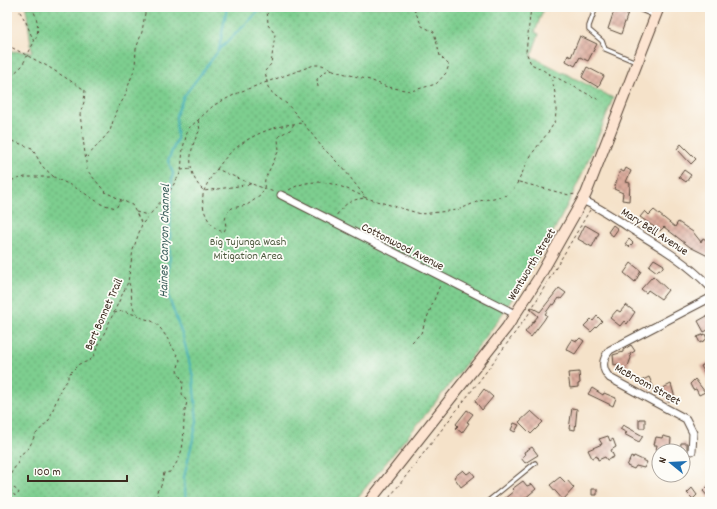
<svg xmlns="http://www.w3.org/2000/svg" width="717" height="509" font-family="Dekko,sans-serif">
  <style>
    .park { fill: url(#park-dots); stroke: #5c7c56 }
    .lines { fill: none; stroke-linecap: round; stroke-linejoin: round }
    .stream { stroke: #3eaeba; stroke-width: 2 }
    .building { fill: url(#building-cross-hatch) }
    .lane-casing { stroke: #574638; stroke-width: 5.5 }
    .street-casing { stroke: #574638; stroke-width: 9 }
    .secondary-casing { stroke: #574638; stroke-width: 12 }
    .path { stroke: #574638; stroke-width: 1; stroke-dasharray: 3 3; stroke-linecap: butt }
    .lane { stroke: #fff; stroke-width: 3.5 }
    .street { stroke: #fff; stroke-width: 7 }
    .secondary { stroke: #fde4d1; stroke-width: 10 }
    .labels { text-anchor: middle; stroke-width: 3.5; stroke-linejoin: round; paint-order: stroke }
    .street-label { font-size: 12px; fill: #3b2a1e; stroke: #fdfcf7 }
    .park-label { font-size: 12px; fill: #4f5b40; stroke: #fdfcf7 }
    .water-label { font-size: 13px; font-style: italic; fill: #3c5f5c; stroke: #fdfcf7 }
  </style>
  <defs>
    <pattern id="park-dots" width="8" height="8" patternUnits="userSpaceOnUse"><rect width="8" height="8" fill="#7dce8f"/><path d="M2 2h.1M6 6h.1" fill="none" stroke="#68a774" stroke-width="1.8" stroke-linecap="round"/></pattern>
    <pattern id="building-cross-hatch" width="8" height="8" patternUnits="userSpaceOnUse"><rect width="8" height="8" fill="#dbaa9b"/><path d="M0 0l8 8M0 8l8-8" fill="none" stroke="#b38b7e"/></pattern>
  </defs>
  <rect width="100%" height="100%" fill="#fdfcf7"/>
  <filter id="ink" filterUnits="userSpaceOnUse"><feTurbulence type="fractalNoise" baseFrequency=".025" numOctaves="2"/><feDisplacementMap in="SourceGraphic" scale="8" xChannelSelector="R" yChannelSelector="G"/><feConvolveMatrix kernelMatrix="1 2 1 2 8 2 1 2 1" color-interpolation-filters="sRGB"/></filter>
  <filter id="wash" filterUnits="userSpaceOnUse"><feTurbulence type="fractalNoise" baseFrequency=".012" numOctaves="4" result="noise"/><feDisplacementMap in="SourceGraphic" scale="16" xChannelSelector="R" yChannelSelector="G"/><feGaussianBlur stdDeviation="0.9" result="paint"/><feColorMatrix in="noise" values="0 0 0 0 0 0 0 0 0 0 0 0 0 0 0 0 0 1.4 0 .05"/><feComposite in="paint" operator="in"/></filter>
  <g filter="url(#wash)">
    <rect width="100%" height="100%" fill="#f5e2c9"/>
    <path class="park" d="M26 7H544L535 32 539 34 531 56 613 98C588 166 558 230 518 290 471 364 409 433 354 502H7V51L32 52Z"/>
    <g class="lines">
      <path class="stream" d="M219 49 227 7
        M186 502 184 477 197 422 193 377 183 337 169 298 171 189 173 173 168 161 177 139 176 115 184 96 219 50 258 12V7"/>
    </g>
    <g id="blocks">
      <path class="building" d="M615 8 628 13 621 34 608 29Z
        M580 36 597 44 588 61 580 57 575 66 566 61 568 55 571 57Z
        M587 67 604 76 598 87 583 78 582 77Z
        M681 144 696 159 691 164 677 149Z
        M626 168 631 171 626 182 630 183 629 201 622 200 623 193 614 189 620 170 624 172Z
        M684 170 691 175 686 182 679 177Z
        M654 210 675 227 678 222 693 232 701 242 703 238 710 242V257L690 247 664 227 660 231 640 217 645 211 649 215Z
        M585 225 599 233 592 247 578 239Z
        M613 225 618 229 613 236 608 232Z
        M629 239 633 243 629 247 625 244Z
        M654 259 664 265 661 270 659 269 657 272 649 266Z
        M631 263 641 271 635 282 624 273Z
        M653 276 668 290 661 299 648 290 646 293 641 289Z
        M559 288 566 293 561 299 559 298 554 305 552 304 545 314 547 315 544 320 531 337 525 332 538 316 530 309 531 307 540 312Z
        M626 305 635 312 627 324 624 321 620 326 610 318 617 310 620 312Z
        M597 316 602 321 591 332 584 326 591 319 593 321Z
        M707 316 710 323V329L704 332 698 321Z
        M705 334 707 339 700 343 697 337Z
        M580 338 584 341 575 354 566 349 568 345 572 339 577 341Z
        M631 345 635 351 630 354 631 358 628 366 623 370 618 364 614 365 613 355 623 352V350Z
        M710 361V383L701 366Z
        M579 372 580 383 578 384V387L570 388 568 373Z
        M649 377 654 388 649 391 641 381Z
        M695 379 705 392 699 395 696 389 693 390 690 384Z
        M671 384 675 398 668 402 661 389Z
        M592 388 603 395 604 393 616 398 613 406 588 394Z
        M484 389 493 397 482 410 475 401Z
        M572 408 577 409 575 430 569 429Z
        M467 410 473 414 467 422 469 423 462 433 456 428 458 426 456 424Z
        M531 411 543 422 531 434 519 422Z
        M639 419H645V428H639Z
        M514 423 519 425 515 432 511 430Z
        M623 425 643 436 639 442 624 434 627 433 620 429Z
        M608 436 610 441 613 439 616 447 611 450 614 457 607 460 605 457 598 460 597 456 592 458 588 450 602 444 599 439Z
        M663 436 671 438 670 450 656 451 657 445H654L656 437 662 438Z
        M681 443H687V451H680Z
        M532 447 538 455 525 463 521 458 525 455 524 452Z
        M634 456 647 462 644 468 636 466 634 469 627 466 631 457 633 458Z
        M463 470 467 474 471 471 475 476 461 487 454 477Z
        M560 477 565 482 567 480 574 488 563 500 550 485Z
        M523 481 527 486 532 484 536 489 524 499 526 502H500L514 491 512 489Z
        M710 484V499L703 491Z
        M692 488 697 495 693 499 687 493Z
        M592 489H597V495H592Z"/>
    </g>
  </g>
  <g filter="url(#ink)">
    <use href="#blocks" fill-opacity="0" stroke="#574638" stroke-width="1"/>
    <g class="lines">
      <g class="lane-casing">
        <path id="lane" d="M596 7 589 26V30L602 41 605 49 636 62
          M634 7 655 16
          M487 502 535 463"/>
      </g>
      <g class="street-casing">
        <path id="street" d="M281 195 515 314
          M582 200C599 207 613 217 628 227 657 245 686 261 710 287
          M692 451 693 433 686 419 610 378C601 369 602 359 610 350L710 298"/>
      </g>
      <g class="secondary-casing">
        <path id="secondary" d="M369 502 507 327 538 279 586 194 659 7"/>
      </g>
      <path class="path" d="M32 7C37 18 41 30 34 42
        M267 7 268 25 275 34 271 64 265 71 268 87 273 94 287 104 303 122
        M7 45 47 66 85 90 84 102 80 114 87 170 105 192 132 205 142 224 133 250 128 282 93 357 89 361 79 364 68 375V380L61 388 49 420 35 435 29 448 20 455 18 463 11 473 10 489 15 496 19 493 18 491 14 488 7 491
        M548 73 599 100
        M7 80 22 66 34 42 26 22 17 7
        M318 87 317 79 324 72 332 69
        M198 120 200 130C188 149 186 175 204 191L252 184 274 192
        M7 139 32 148 42 166 54 177
        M87 157 110 131 116 111 124 98 135 67 136 49 142 32 146 7
        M217 169C236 140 269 125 303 123L322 147 343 168 366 198 421 214 458 210 479 201 508 195C519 185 522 171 529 159 536 146 547 136 554 123 558 115 556 83 549 75 545 70 537 67 531 64L526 52 531 7
        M181 170 191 169
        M7 175 13 180 25 177H54L78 189 101 204 116 208 121 200
        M519 182 569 195 576 194
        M251 184 217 169C212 175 207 183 204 191 199 205 208 229 224 232L226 227 225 220 227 213 232 208 247 205 260 196 264 189 265 179 279 150 278 139 280 135 290 130 294 124
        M289 190C315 174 341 185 366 198 351 199 344 204 336 216
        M136 212 148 215
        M143 223 171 189 181 172 183 148 188 129 198 120 214 105 242 91 314 65H322L338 72 370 80 387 87 411 91 436 84 446 73 449 65 440 56 434 32 422 26 413 7
        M129 283C132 291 131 306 135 311 143 322 147 317 155 323 162 327 175 352 180 360L177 371 183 382 182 394 187 402C179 430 191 447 170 472L164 473 161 486 157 491 158 502
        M114 313 123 311 139 316
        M412 342 421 333 440 285
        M386 502 483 376 528 315 590 210"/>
      <use href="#lane" class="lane"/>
      <use href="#street" class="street"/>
      <use href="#secondary" class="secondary"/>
    </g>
  </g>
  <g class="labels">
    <g class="street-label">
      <text transform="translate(655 231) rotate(33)" y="4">Mary Bell Avenue</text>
      <text transform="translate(403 246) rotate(27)" y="4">Cottonwood Avenue</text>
      <text transform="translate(531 264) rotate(-59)" y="4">Wentworth Street</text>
      <text transform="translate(103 314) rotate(-66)" y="4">Bert Bonnet Trail</text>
      <text transform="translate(648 384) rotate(29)" y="4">McBroom Street</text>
    </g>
    <g class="park-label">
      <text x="248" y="245">Big Tujunga Wash<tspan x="248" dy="14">Mitigation Area</tspan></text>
    </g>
    <g class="water-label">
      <text transform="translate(163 241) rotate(-89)" y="5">Haines Canyon Channel</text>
    </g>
  </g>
  <rect width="717" height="509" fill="none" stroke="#fdfcf7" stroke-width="24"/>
  <g transform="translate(671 463) rotate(288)"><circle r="19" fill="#fdfcf7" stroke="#afa8a0"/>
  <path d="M0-3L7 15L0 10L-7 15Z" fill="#1f6fb2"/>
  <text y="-6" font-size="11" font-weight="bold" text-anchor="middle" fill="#3b2a1e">N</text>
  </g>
  <path d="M28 475v6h99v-6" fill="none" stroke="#3b2a1e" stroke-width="2"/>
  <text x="34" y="475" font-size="12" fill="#3b2a1e" stroke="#fdfcf7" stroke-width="3" paint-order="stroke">100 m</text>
</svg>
